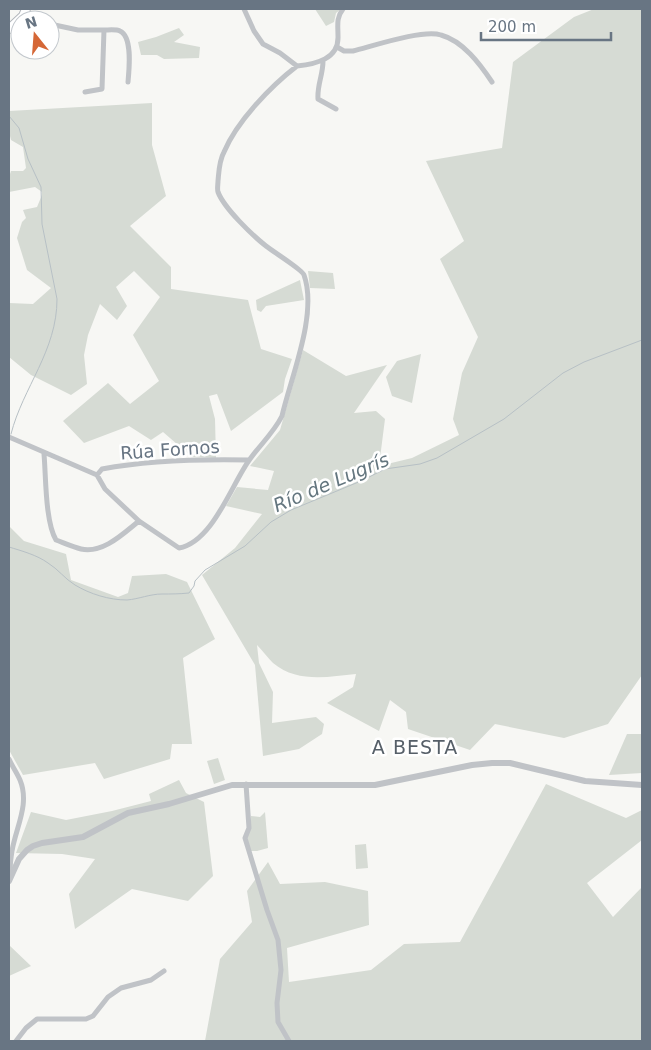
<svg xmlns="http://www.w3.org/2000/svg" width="651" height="1050" font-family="'DejaVu Sans',sans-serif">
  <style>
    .green { fill: #d6dbd4 }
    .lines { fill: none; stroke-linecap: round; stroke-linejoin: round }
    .stream { stroke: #b7c0c5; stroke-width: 1 }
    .secondary-casing { stroke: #b3b7bc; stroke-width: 10 }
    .minor { stroke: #c0c3c7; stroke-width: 5 }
    .tertiary { stroke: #c0c3c7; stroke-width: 6 }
    .secondary { stroke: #fff; stroke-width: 8 }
    .labels { text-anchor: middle; stroke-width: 5; stroke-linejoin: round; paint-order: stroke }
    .street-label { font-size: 18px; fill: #687583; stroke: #fff }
    .water-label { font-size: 19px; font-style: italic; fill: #64767f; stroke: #fff }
    .neighbourhood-label { font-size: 19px; letter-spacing: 1px; fill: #565f68; stroke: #fff }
  </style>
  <rect width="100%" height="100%" fill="#f7f7f4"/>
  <path class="green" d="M315 9C323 9 333 10 340 10L336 13 334 22 326 26Z
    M594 9H642V675L608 724 564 738 495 724 470 750 408 729 406 712 390 700 379 731 327 703 353 687 356 674C327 677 297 683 273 663 268 658 263 651 257 645L259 663 273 692 272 723 316 717 324 724 322 734 299 749 263 756 255 665 202 575 235 548 262 514 226 506 237 487 268 490 274 471 250 466 280 430 303 350 346 376 387 365 354 413 376 411 385 419 379 466 412 458 459 435 453 419 462 373 478 337 440 259 464 241 426 161 502 148 513 62 574 17Z
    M179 28 184 35 174 42 200 47 199 58 164 59 157 55H141L138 42 156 37Z
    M152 103V145L166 196 130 226 171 267V289L248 300 261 349 292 359 285 379 283 392 231 431 217 394 209 396 215 419 216 458 192 457 163 432 151 440 129 426 84 443 63 421 108 383 130 404 159 381 133 335 160 297 134 271 116 287 127 306 117 320 100 304 88 335 84 355 87 384 71 395 31 375 9 357V303L33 304 51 288 27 270 17 238 22 222 26 218 23 210 37 207 42 195V192L35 187 9 192V177L11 171H23L26 168 23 147 11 140 9 132V111Z
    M308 271 333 273 335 289 310 288Z
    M300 280 304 300 266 306 261 312 257 310 256 300Z
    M421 354 412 403 392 396 386 377 397 361Z
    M9 526 24 541 66 554 71 580 118 597 128 593 132 576 166 574 187 582 215 639 183 658 192 744H172L170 759 104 779 95 763 23 775 9 750Z
    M627 734H642V773L609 775Z
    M218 758 225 780 214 784 207 761Z
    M179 780 186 793 204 802 213 876 188 901 132 889 75 929 69 894 95 859 62 854 16 853 31 812 66 820 112 811 151 801 149 794Z
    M546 784 626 818 642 810V840L587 883 613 917 642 887V1041H205L220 959 252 922 247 891 268 862 280 884 325 882 368 891 369 925 287 948 289 982 371 970 404 944 460 942Z
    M265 812 268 848 257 851H250L247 838 251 816 260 817Z
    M366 844 368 868 356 869 355 845Z
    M9 945 31 966 9 976Z"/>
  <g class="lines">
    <path class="stream" d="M9 116 19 128 28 159 41 187 42 224 57 299C57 351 23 387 11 434
      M9 547C22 551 37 555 48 563 58 569 65 579 75 585 90 594 109 600 127 600 139 599 150 594 162 594 171 594 179 594 189 593L194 586 195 581 205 570 245 546 271 522 291 510 361 481 385 469 420 464 437 458 504 419 563 373 584 362 642 340"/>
    <g class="secondary-casing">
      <path id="secondary" d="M9 29 23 16 26 9"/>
    </g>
    <path class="minor" d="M244 9 254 31 263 44 280 53 297 66C316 64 339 59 338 36 338 25 336 18 343 9
      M23 16 34 20
      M50 24 78 30H104L102 89 85 92
      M104 30C109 30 116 29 120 31 133 37 129 70 128 82
      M337 47 344 51H353C373 46 423 29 441 35 463 41 480 64 492 82
      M323 61C323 75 317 85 318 99L336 109
      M9 437 97 475 105 489 139 521 179 548C213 542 232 483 250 459 261 444 274 432 282 416 291 377 318 314 304 275 303 270 272 251 266 246 252 235 224 208 218 192 217 189 218 184 218 181 219 171 219 161 224 152 237 121 271 86 297 66
      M44 454C46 476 45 521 56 540 64 543 73 547 81 549 103 554 124 533 139 521
      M97 475 102 469C150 460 200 459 249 460
      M9 759C12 766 17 773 20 780 30 804 16 827 12 851 11 859 9 866 11 874
      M246 784 249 828 245 838 267 910 278 940 281 970 277 1003 278 1022 289 1041
      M16 1041 26 1028 37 1019H86L93 1016 108 997 121 988 151 980 164 971"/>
    <path class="tertiary" d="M9 881 19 859 27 850 33 846 42 843 83 837 128 813 169 804 232 785H375L472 765 492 763H510L585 781 642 785"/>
    <use href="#secondary" class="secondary"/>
  </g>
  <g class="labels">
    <g class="street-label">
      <text transform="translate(170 450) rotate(-4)" y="6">Rúa Fornos</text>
    </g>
    <g class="water-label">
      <text transform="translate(331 482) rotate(-23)" y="7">Río de Lugrís</text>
    </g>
    <g class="neighbourhood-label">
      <text x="415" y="754">A BESTA</text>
    </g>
  </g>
  <rect width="651" height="1050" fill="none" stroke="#687583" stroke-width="20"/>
  <g transform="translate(35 35) rotate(343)"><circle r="24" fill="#ffffff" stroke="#c3c8cd"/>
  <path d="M0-4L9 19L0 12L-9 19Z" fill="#d56736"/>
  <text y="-8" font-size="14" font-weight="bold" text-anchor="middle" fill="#687583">N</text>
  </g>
  <path d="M481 32v8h130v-8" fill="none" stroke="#687583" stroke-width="2.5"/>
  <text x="488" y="32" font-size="15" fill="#687583" stroke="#ffffff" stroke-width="4" paint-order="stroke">200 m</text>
</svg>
